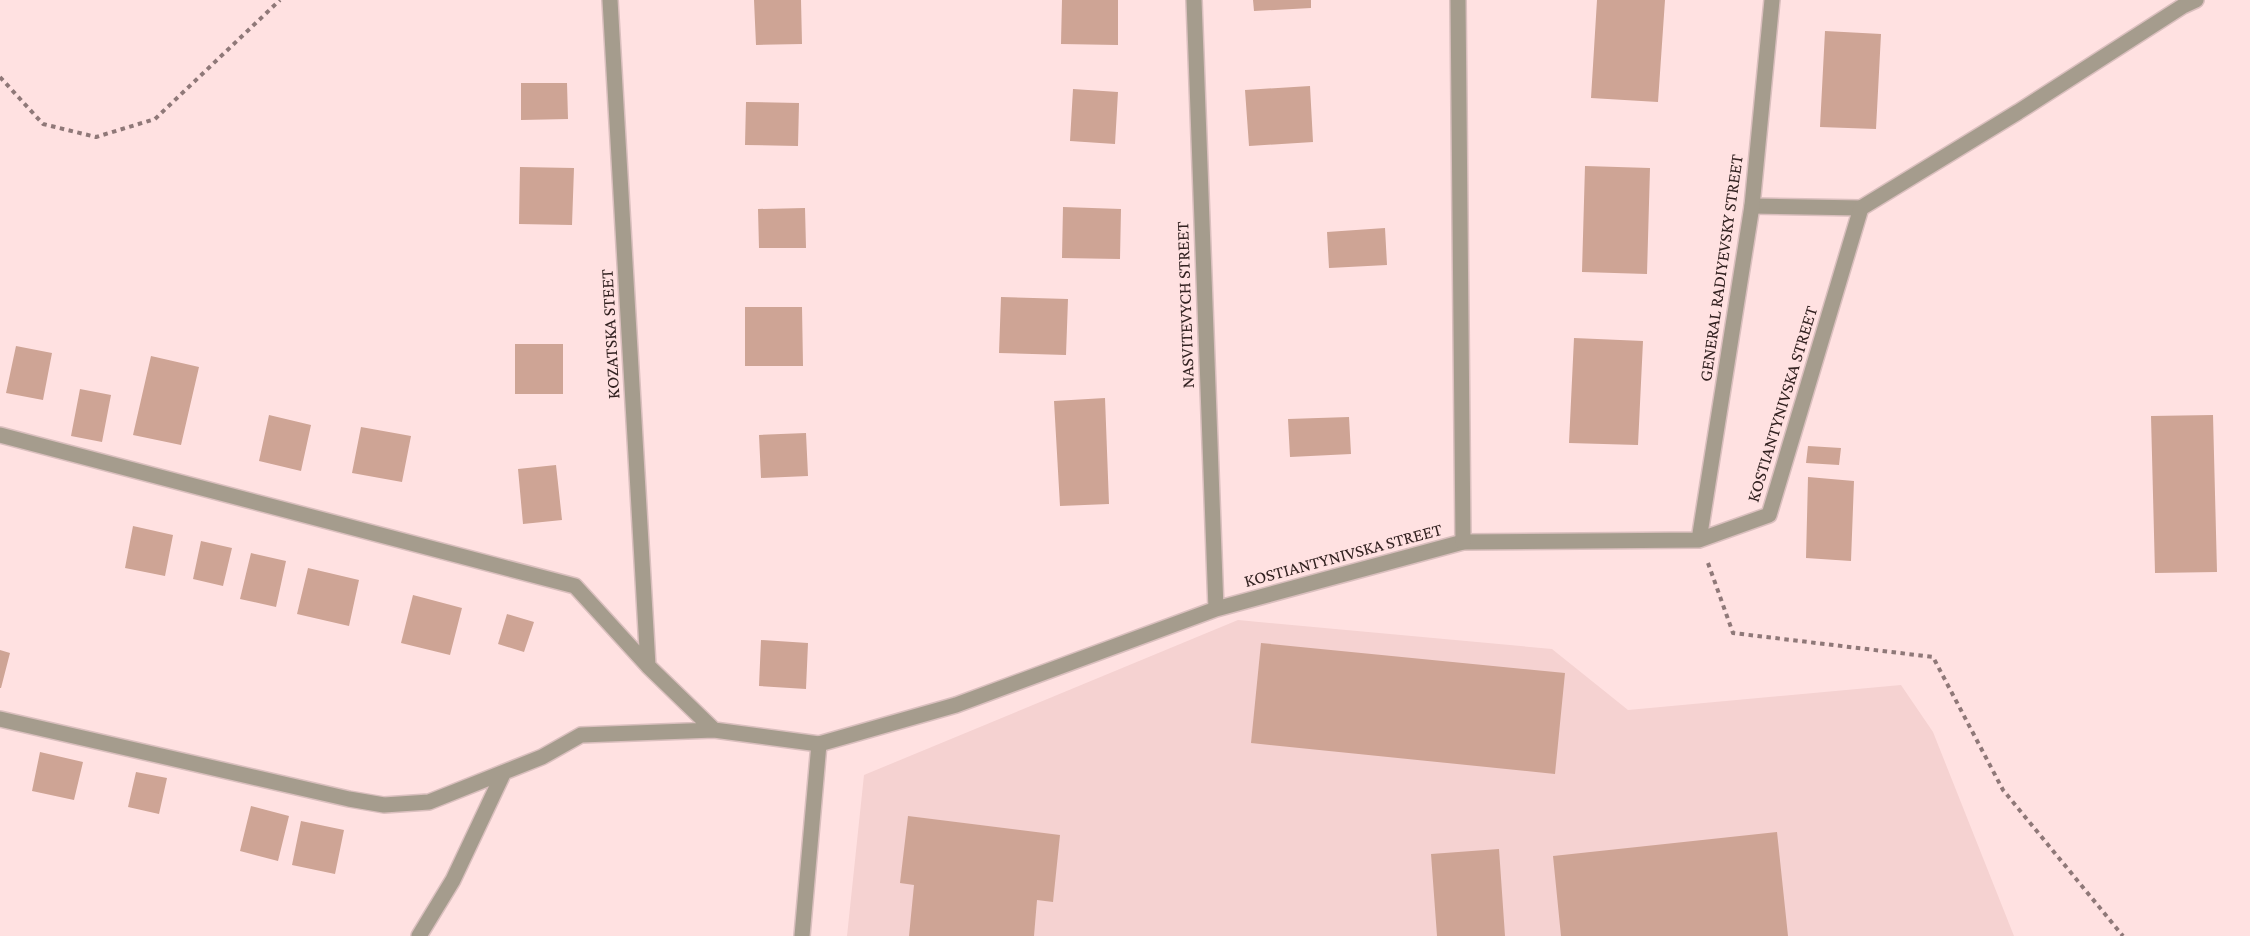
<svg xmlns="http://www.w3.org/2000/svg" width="2250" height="936" font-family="'Crimson Pro',serif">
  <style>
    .built { fill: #f5d2d1 }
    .building { fill: #cea495 }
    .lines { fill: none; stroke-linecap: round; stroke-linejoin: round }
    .service-casing { stroke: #dabfbe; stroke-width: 18 }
    .minor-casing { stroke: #dabfbe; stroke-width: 18 }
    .tertiary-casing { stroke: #dabfbe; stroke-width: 18 }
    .path { stroke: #8f7878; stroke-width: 4; stroke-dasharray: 4.5 4.5; stroke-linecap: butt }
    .service { stroke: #a59c8d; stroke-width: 15 }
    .minor { stroke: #a59c8d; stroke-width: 15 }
    .tertiary { stroke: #a59c8d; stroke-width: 15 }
    .labels { text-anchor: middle; stroke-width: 5; stroke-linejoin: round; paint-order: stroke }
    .street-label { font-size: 18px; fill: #332221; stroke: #ffe1e1 }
  </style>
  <rect width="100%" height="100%" fill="#ffe1e1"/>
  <path class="built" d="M1238 620 1552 649 1628 710 1901 685 1933 732 2014 936H847L864 775Z"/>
  <path class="building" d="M754 0H801L802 44 756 45Z
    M1062 0H1118V45L1061 44Z
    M1253 0H1311V8L1254 11Z
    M1597 0H1665L1658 102 1591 98Z
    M1825 31 1881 34 1876 129 1820 127Z
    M521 83H567L568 119 521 120Z
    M1310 86 1313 142 1249 146 1245 90Z
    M1073 89 1118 92 1115 144 1070 141Z
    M746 102 799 103 798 146 745 145Z
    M1585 166 1650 168 1647 274 1582 272Z
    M520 167 574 168 572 225 519 224Z
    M1063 207 1121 209 1120 259 1062 258Z
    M805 208 806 248H759L758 209Z
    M1385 228 1387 265 1329 268 1327 232Z
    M1001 297 1068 299 1066 355 999 353Z
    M745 307H802L803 366H745Z
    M1574 338 1643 341 1638 445 1569 443Z
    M515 344H563V394H515Z
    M16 346 52 353 43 400 6 393Z
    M151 356 199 367 181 445 133 435Z
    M80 389 111 395 102 442 71 436Z
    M1105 398 1109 504 1060 506 1054 401Z
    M269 415 311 425 301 471 259 461Z
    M2213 415 2217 572 2155 573 2151 416Z
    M1349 417 1351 454 1290 457 1288 419Z
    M361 427 411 436 402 482 352 473Z
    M806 433 808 476 761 478 759 435Z
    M1808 446 1841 448 1839 465 1806 463Z
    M556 465 562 520 523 524 518 469Z
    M1808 477 1854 481 1851 561 1806 558Z
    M133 526 173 535 165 576 125 568Z
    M201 541 232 548 223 586 193 579Z
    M251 553 286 561 276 607 240 599Z
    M308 568 359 580 349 626 297 614Z
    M413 595 462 608 450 655 401 643Z
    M507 614 534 622 524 652 498 644Z
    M761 640 808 643 806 689 759 686Z
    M1261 643 1565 673 1555 774 1251 743Z
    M0 650 10 653 1 688H0Z
    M40 752 83 762 74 800 32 791Z
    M136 772 167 778 159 814 128 807Z
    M251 806 289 816 278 861 240 851Z
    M908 816 1060 835 1053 902 1037 900 1034 936H909L914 885 900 883Z
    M301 821 344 830 335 874 292 865Z
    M1777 832 1788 936H1561L1553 856Z
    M1499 849 1505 936H1437L1431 854Z"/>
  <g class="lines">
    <g class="service-casing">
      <path id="service" d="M1752 206 1861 208
        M802 936 819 744"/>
    </g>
    <g class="minor-casing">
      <path id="minor" d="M610 0 648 666
        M1194 0 1216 609
        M0 435 575 586 648 666 714 730 819 744 956 705 1216 609 1463 542 1699 540 1769 515 1861 208 2018 112 2183 6 2196 0
        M1699 540 1752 206 1772 0
        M0 719 349 799 384 805 429 802 542 757 581 735 714 730
        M419 936 453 880 504 772"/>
    </g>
    <g class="tertiary-casing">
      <path id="tertiary" d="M1458 0 1463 542"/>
    </g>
    <path class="path" d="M0 77 43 124 96 137 155 119 280 0
      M1708 563 1733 633 1933 657 2003 790 2123 936"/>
    <use href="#service" class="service"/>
    <use href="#minor" class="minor"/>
    <use href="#tertiary" class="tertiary"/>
  </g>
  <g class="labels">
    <g class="street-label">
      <text transform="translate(1721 268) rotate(-82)" y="6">GENERAL RADIYEVSKY STREET</text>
      <text transform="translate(1185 305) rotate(-92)" y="6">NASVITEVYCH STREET</text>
      <text transform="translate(610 334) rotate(-93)" y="6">KOZATSKA STEET</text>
      <text transform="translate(1782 404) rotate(-73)" y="6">KOSTIANTYNIVSKA STREET</text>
      <text transform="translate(1343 555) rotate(-15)" y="6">KOSTIANTYNIVSKA STREET</text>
    </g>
  </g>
</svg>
